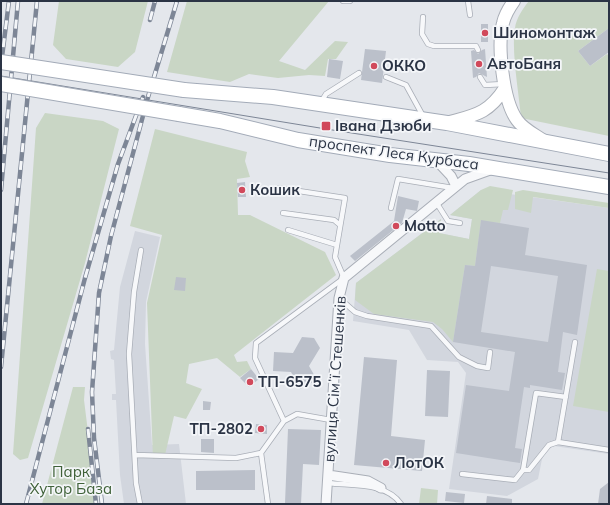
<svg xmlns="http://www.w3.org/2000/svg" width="610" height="505" font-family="Mulish,sans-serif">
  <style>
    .built { fill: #d2d6de }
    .green { fill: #c9d6c5 }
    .building { fill: #bbc0ca; fill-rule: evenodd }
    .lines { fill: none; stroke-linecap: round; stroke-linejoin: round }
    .lane-casing { stroke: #a9aeb7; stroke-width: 6 }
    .street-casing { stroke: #a9aeb7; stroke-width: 11 }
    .secondary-casing { stroke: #a9aeb7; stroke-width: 14 }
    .primary-casing { stroke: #a3abb8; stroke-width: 16 }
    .lane { stroke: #f7f8fa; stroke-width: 4.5 }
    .street { stroke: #f7f8fa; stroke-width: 9 }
    .secondary { stroke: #fff; stroke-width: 12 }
    .primary { stroke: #fff; stroke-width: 14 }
    .tram { stroke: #7d8696; stroke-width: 1 }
    .rail-casing { stroke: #7d8696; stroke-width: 4.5 }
    .rail { stroke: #f4f6f9; stroke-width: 3; stroke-dasharray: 9; stroke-linecap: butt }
    .primary-bridge-casing { stroke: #a3abb8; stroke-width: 16; stroke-linecap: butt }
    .primary-bridge { stroke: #fff; stroke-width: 14 }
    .poi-dot { fill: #d1495b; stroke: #f4f6f9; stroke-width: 1.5 }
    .labels { text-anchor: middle; stroke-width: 3.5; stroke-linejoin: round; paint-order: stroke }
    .poi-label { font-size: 15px; font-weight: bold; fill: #2b3445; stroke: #f4f6f9; text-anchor: start }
    .street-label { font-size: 15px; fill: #2b3445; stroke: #f4f6f9 }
    .park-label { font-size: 15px; fill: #3f6138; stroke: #f4f6f9 }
  </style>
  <rect width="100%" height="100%" fill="#e4e7ec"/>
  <path class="built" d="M481 190 609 208V454L554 446 547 450 542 459 538 479 507 496 449 489 466 373 458 362 427 360 409 330 353 321 356 283 441 219 439 233 469 239 472 219 450 215Z
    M135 231 160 237 146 302 145 344 152 445 179 444 186 504H124L120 475 116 400H112V394H116L114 360 111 359 110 351 114 350 120 287Z"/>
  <path class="green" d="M59 1H148L135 52 118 67 66 59 53 45Z
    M187 1H329L279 61 305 70 335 41 348 42 336 59H328L325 76 309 75 278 78 249 74 230 82 167 72Z
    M529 1H609V28L578 51 590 66 607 54 609 56V136L521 118C519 93 511 51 515 28 516 19 523 8 529 1Z
    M45 113 103 121 119 129 85 263 28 458 20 460 13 454 36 128Z
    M155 129 247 152 245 161 250 177 237 179 238 215H250L325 252 336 275 234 355 237 362 247 361 251 369 240 377 217 358 189 364 186 383 202 389 186 419 174 416 165 455 153 459 147 303 162 235 130 226Z
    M490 186 513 190 508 210H503L500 223 481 221 475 266 465 265 453 342 442 329 433 322 374 314 355 300 356 283 441 219 439 233 469 239 472 219 450 215 481 190Z
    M523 190 609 203V208L533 197 531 213 515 209V192Z
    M597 269 609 271V412L573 406Z
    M73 387H85L84 400 97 504H42Z
    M421 488 438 490 437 504H419Z"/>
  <path class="building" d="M481 24H488V42H481Z
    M609 28V52L590 66 578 51Z
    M365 49 386 51 382 83 361 80Z
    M485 49 487 77 479 73 476 77 473 78 471 51 474 50 478 54 482 50Z
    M329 59 343 61 340 79 327 77Z
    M245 182 246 197H238L237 183Z
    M398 196 419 201 417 211 406 209 402 223 355 261 350 256 394 221Z
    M481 220 529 228 525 255 587 265 577 335 563 332 558 372 565 373 562 390 530 385V388L524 387 515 448 522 449 520 463 456 453 466 385 509 391 515 352 453 342 465 265 475 266ZM491 266 558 276 548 342 481 332Z
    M176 277 186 278 185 291 174 290Z
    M302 337 314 338 320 348 309 366 317 380 300 389 291 372 273 371 274 352 293 353Z
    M364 357 397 360 391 436 425 440 422 471 354 465Z
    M251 369 259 379 249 387 240 378Z
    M427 370 450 371 448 417 425 416Z
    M203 401 211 402 210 410H203Z
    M256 424 267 425V434L255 433Z
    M288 429 321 430 319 465 303 464 301 504 285 503Z
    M201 439H214V453L201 452Z
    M255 470V490H196V471Z
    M609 482V504H598L600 489Z
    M446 492 465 494 464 503 445 501Z
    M487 496 512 499V504H486Z"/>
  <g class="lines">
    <g class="lane-casing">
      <path id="lane" d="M343 1H350
        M468 1 470 15
        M423 17 422 34 428 44 434 46H476L478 50
        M386 77 406 85 423 116
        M480 77 485 85 504 84
        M321 102 326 94 359 73
        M279 188 345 198 335 257 344 278 256 343 255 358 284 421
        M436 202 448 221 460 223
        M391 208 398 179 453 188
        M283 213 334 220 340 225
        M288 230 337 245
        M339 298 355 312 367 316 431 326 459 357 477 366 488 368 490 352
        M566 397 536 393 523 470H529L549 445 558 442 609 450
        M558 442 575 342
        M261 453 268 504
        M135 455 236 458 261 453 284 421 297 414 331 420
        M462 474 515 480 523 470
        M328 483C352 486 386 482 401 504
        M140 504 136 483 129 354 134 292 141 250"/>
    </g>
    <g class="street-casing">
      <path id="street" d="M436 160 451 176 456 186
        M328 475 368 481 381 488
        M326 504 339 298 344 278 465 179 490 170"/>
    </g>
    <g class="secondary-casing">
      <path id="secondary" d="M514 1C509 8 505 14 503 23 497 45 503 101 517 120 523 129 534 134 544 141
        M447 123C475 115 488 114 505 88"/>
    </g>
    <g class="primary-casing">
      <path id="primary" d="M184 90 273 97 447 123 609 154
        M179 114 220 121 298 140 390 155 469 164 609 187"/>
    </g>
    <use href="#lane" class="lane"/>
    <use href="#street" class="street"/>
    <use href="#secondary" class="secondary"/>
    <use href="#primary" class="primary"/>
    <path class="tram" d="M1 76 326 129 609 173"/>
    <g class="rail-casing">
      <path id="rail" d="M150 20 155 1
        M1 65 9 1
        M1 190 18 1
        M1 367 37 1
        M88 429 96 504
        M26 504 85 278 118 164 143 97
        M102 504 94 438 92 392 99 293 111 236 148 97 177 1"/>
    </g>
    <use href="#rail" class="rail"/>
    <g class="primary-bridge-casing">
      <path id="primary-bridge" d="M1 62 184 90
        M1 84 179 114"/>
    </g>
    <use href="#primary-bridge" class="primary-bridge"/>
  </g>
  <g class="poi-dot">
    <circle cx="485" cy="33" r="4"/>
    <circle cx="479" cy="64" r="4"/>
    <circle cx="374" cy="66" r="4"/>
    <rect x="321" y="121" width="10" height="10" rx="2"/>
    <circle cx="242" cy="190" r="4"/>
    <circle cx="396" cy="226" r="4"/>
    <circle cx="250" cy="382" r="4"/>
    <circle cx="261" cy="429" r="4"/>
    <circle cx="386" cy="463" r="4"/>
  </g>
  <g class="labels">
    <g class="poi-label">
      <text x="493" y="38">Шиномонтаж</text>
      <text x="487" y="69">АвтоБаня</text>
      <text x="382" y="71">ОККО</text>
      <text x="335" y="131">Івана Дзюби</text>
      <text x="250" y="195">Кошик</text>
      <text x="404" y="231">Motto</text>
      <text x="258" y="387">ТП-6575</text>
      <text x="253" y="434" text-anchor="end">ТП-2802</text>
      <text x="394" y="468">ЛотОК</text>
    </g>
    <g class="street-label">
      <text transform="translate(394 153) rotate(8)" y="5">проспект Леся Курбаса</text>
      <text transform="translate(335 379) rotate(-86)" y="5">вулиця Сімʼї Стешенків</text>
    </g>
    <g class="park-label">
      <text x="71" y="477">Парк<tspan x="71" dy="17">Хутор База</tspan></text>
    </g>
  </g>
  <rect width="610" height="505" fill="none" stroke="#2b3445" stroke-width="4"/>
</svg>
